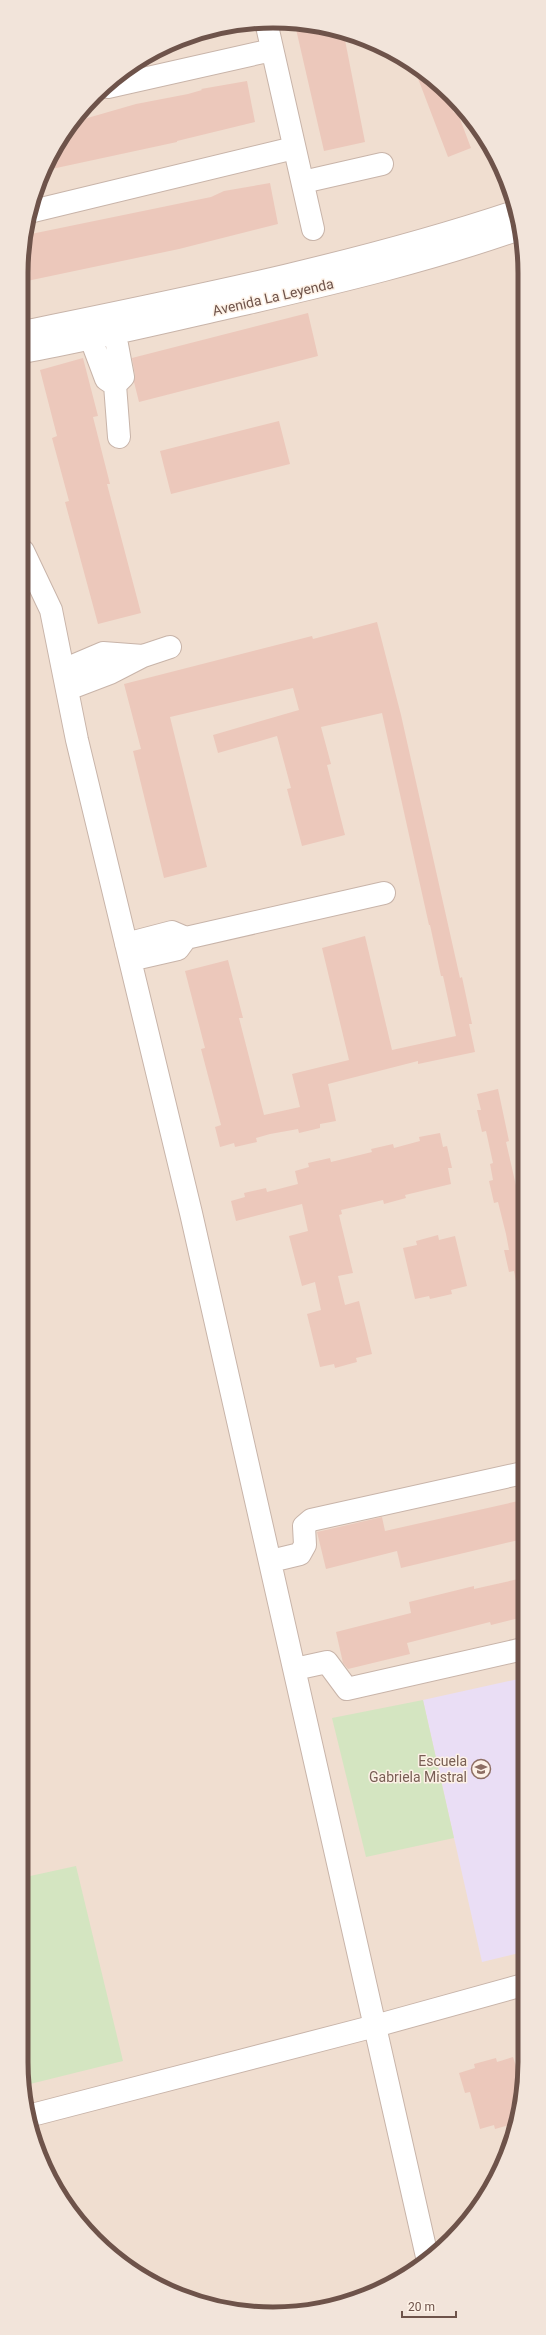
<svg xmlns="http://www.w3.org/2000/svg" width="546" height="2335" font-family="Roboto,sans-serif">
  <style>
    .residential { fill: #f0ded0 }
    .education { fill: #eadef5 }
    .green { fill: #d4e5c1 }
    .building { fill: #ecc8bb }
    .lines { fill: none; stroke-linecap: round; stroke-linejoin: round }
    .minor-casing { stroke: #c8b4a9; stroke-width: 24 }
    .minor { stroke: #fff; stroke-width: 22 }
    .labels { text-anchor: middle; stroke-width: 3; stroke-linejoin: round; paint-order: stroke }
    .street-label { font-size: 14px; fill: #6e534a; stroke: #fdf1e6 }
    .education-label { font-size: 14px; fill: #785e54; stroke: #fdf1e6; text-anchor: end }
    .rim { fill: none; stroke: #6e534a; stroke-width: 5 }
  </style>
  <rect width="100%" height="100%" fill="#f9ede1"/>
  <path class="residential" d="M306 23 385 47 451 95 499 162 523 240V2095L491 2188 427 2262 338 2305 256 2313 161 2288 84 2228 40 2158 21 2062 23 240 55 147 120 73 208 30Z"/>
  <path class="education" d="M523 1678V1952L482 1962 423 1700Z"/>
  <path class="green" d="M220 29 221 33 180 43 208 30Z
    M423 1700 454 1838 366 1857 332 1718Z
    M76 1866 123 2061 26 2085 21 2062V1878Z"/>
  <path class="building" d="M312 25 344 35 365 142 324 151 296 29Z
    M414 68 445 91 454 113 457 111 471 148 448 157Z
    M247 81 255 122 177 141V142L47 170 55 147 77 121 136 104 188 94 202 90 201 89Z
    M270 183 278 224 179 249 27 281 23 264V240L32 237 31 234 211 197 224 191Z
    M308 313 318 356 139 402 134 382 135 375 132 358Z
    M83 358 98 416 93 417 110 484H107L141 613 98 624 65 502 69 501 52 438 57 436 40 370Z
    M279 421 290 464 171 494 160 451Z
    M377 622 401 715 460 978 462 977 472 1024H469L475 1052 418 1064V1061L328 1084 336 1121 320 1124V1128L299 1133 298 1129 270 1134 256 1138 257 1142 235 1147 234 1143 220 1147 215 1127 221 1125 201 1049 205 1048 185 971 228 960 243 1018H239L264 1115 300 1107 292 1074 349 1060 322 948 365 936 392 1050 456 1036 443 976H441L430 925H429L382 713 321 727 331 764 327 765 345 835 302 846 287 789 291 788 277 736 218 753 213 735 299 710 293 688 170 717 207 867 164 878 133 751 141 749 124 684 312 636 313 639Z
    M498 1089 509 1141 506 1142 523 1216V1285L517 1286 514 1271 509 1272 504 1250H509L506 1234 498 1202 494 1203 489 1181 493 1180 490 1164 493 1163 486 1131 482 1132 477 1110H481L477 1094Z
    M440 1133 443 1147 447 1146 452 1168H448L451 1184 405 1195 406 1198 384 1204 383 1200 341 1210 342 1214 339 1215 353 1273 338 1276 345 1305 359 1301 372 1354 356 1358 357 1362 335 1368 334 1364 320 1367 307 1314 321 1310 315 1282 302 1286 289 1236 308 1231 302 1204 236 1221 231 1201 245 1197 244 1193 266 1188 267 1192 298 1184 295 1171 309 1167 308 1163 330 1158 331 1162 372 1152 371 1149 393 1144 394 1148 420 1141 419 1137Z
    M438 1235 439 1240 455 1236 467 1286 451 1290 452 1294 430 1299 429 1296 415 1299 403 1248 417 1245 416 1241Z
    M523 1500V1539L401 1568 397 1551 326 1569 317 1532 382 1517 385 1531Z
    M523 1578V1617L491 1625 490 1622 407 1643 410 1654 348 1669 343 1663 336 1632 411 1613 409 1602 474 1586V1589Z
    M513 2057 523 2087V2095L513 2124 495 2129 494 2125 480 2129 470 2092 465 2093 459 2073 475 2068 474 2064 496 2058 497 2062Z"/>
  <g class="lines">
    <g class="minor-casing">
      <path id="minor" d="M267 26 313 229
        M108 87 272 50
        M303 182 382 164
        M33 211 294 148
        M23 332C188 298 355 265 514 212
        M91 339 106 379 115 385 123 377 115 334
        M23 352C99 338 173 320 248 303 339 282 431 260 519 229
        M115 385 119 437
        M23 551 51 610 77 740 191 1213 428 2261
        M63 670 103 653 143 656
        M68 689 110 673 143 656 170 647
        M186 938 384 893
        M126 944 172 932 186 938 178 949 130 960
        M271 1561 300 1554 305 1545 304 1526 311 1520 523 1473
        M295 1669 327 1662 347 1689 523 1649
        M32 2115 375 2026 523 1985"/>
    </g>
    <use href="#minor" class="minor"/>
  </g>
  <defs>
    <g id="school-ring" transform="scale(1)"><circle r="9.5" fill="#fdf1e6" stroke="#8d6e63" stroke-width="1.5"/><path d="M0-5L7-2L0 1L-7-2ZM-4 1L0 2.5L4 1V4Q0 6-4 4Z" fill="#8d6e63"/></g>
  </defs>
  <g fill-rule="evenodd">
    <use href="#school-ring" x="481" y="1769"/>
  </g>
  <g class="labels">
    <g class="street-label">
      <text transform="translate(273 297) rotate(-13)" y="5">Avenida La Leyenda</text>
    </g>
    <g class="education-label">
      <text x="467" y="1766">Escuela<tspan x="467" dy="16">Gabriela Mistral</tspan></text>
    </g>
  </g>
  <path d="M0 0H546V2335H0ZM273 28H273A245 245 0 0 1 518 273V2062A245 245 0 0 1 273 2307H273A245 245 0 0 1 28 2062V273A245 245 0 0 1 273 28Z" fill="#f2e4da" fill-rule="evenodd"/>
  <path class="rim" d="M273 28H273A245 245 0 0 1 518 273V2062A245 245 0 0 1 273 2307H273A245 245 0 0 1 28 2062V273A245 245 0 0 1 273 28Z"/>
  <path d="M402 2311v6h54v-6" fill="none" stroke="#6e534a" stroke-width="2"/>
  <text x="408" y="2311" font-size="12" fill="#6e534a" stroke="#fdf1e6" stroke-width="3" paint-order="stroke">20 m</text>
</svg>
